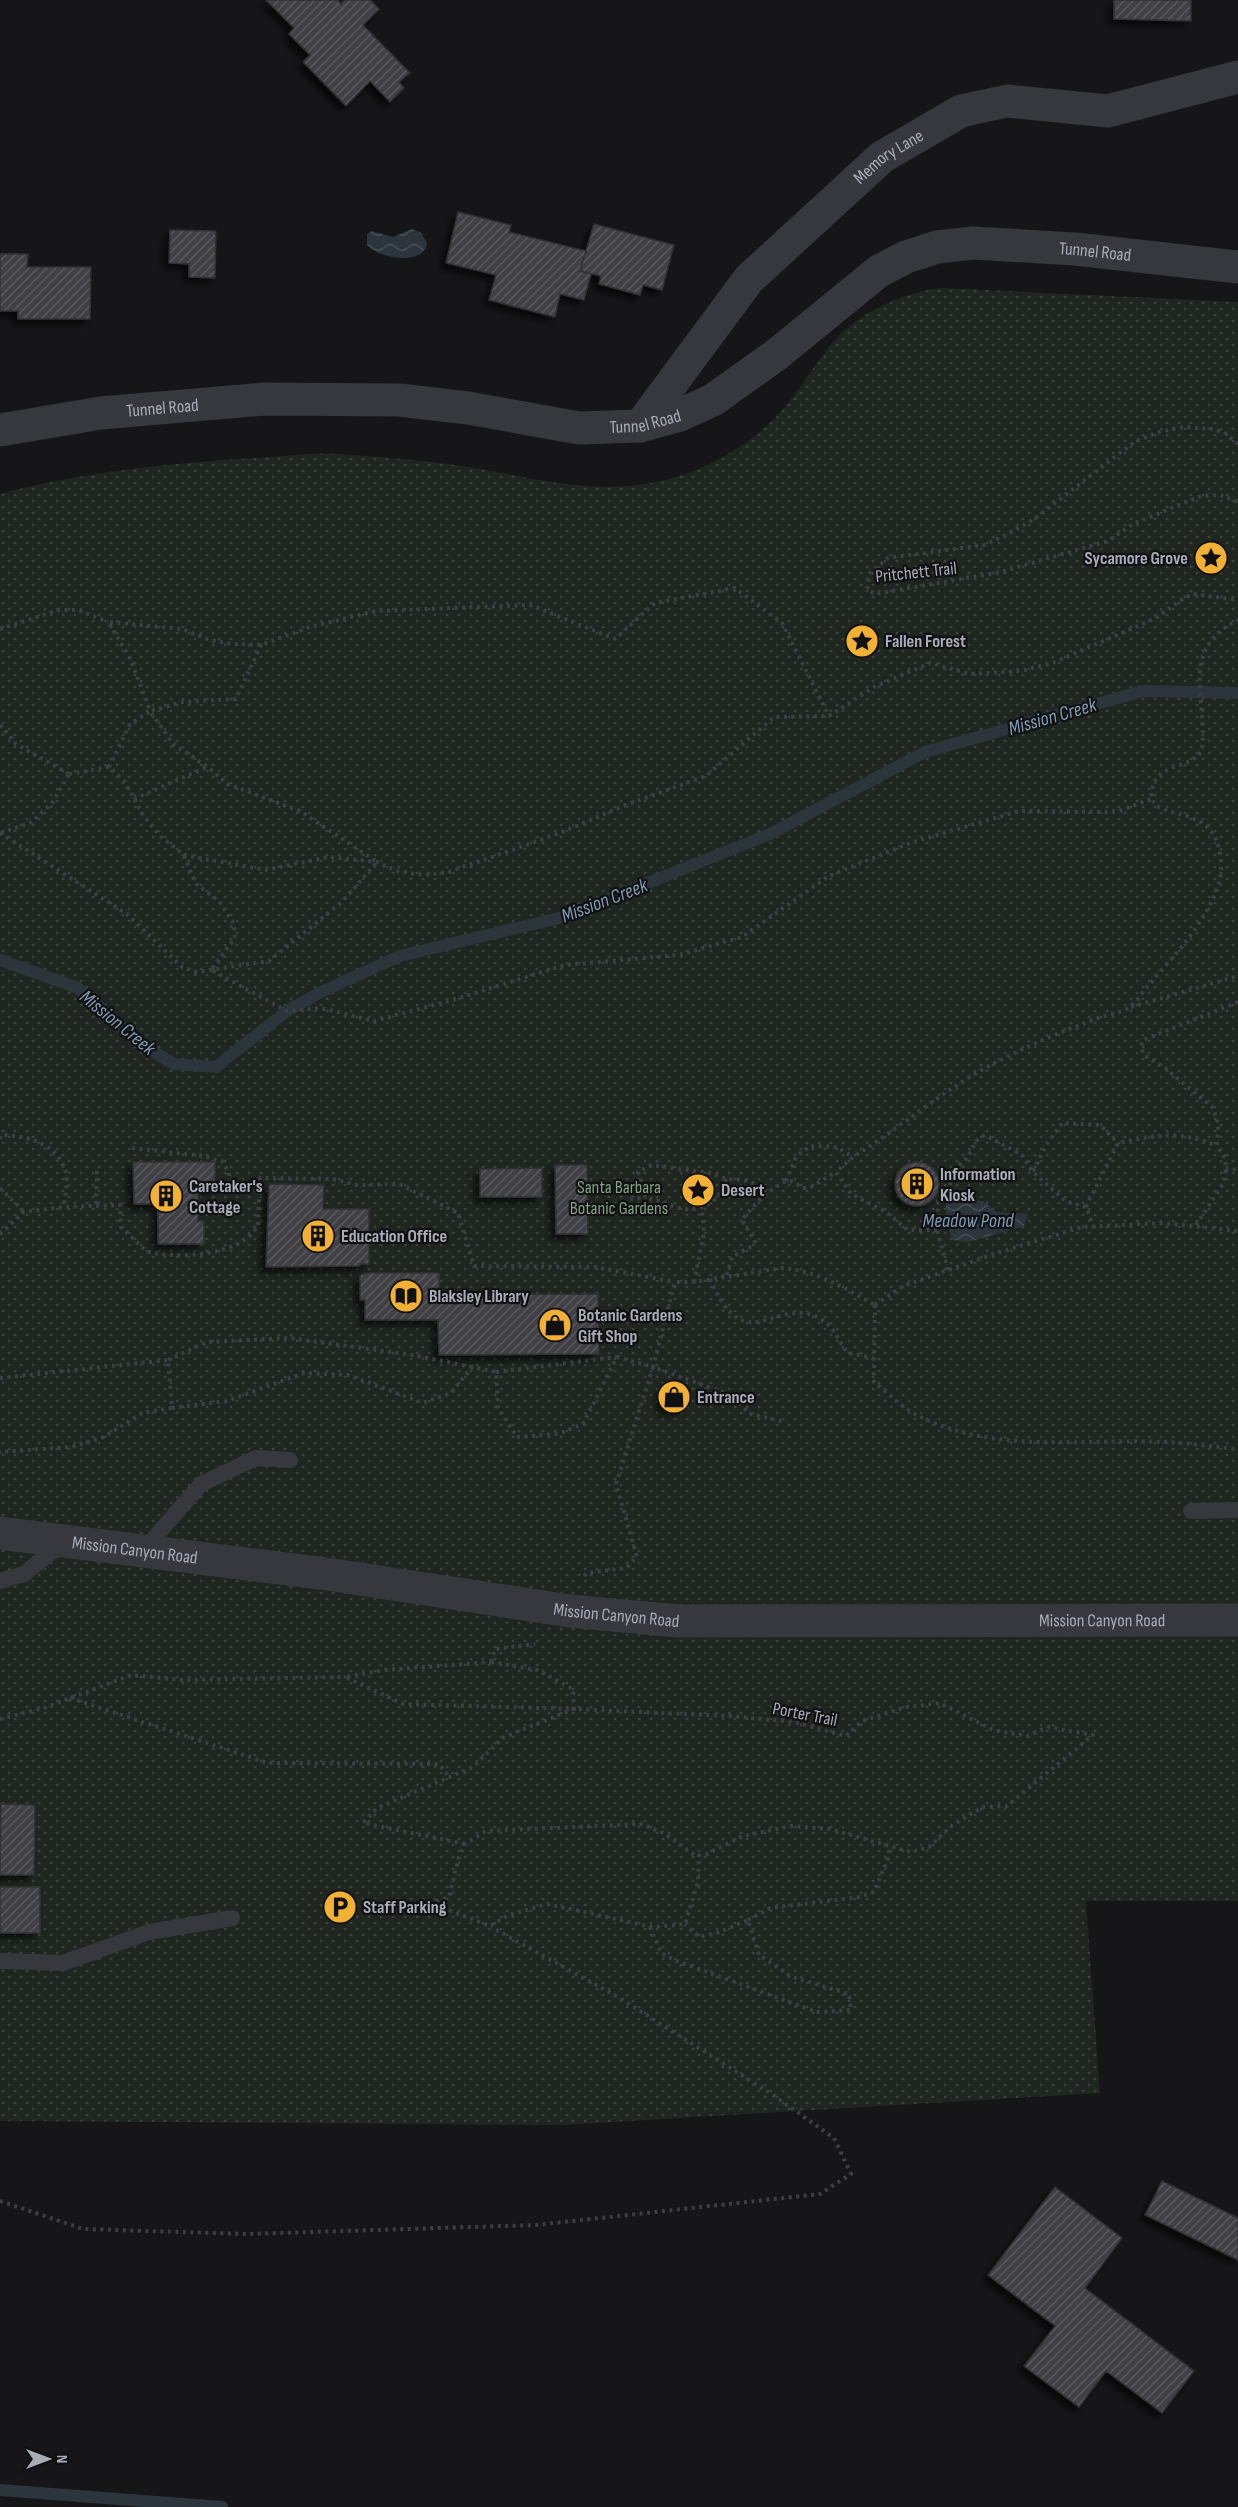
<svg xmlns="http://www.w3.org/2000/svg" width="1238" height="2507" font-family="'Sofia Sans Condensed',sans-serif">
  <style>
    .grass { fill: url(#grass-dots) }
    .water { fill: url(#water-waves) }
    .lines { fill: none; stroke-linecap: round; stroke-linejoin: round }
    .stream { stroke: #2c353c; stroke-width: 12 }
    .building { fill: url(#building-hatch); stroke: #303034; stroke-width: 1.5; filter: url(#shadow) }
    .path { stroke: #3d3f44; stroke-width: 4; stroke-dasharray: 3 4.5; stroke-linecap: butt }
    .lane { stroke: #37383d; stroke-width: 16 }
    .street { stroke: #37383d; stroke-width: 33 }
    .labels { text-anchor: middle; stroke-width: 4.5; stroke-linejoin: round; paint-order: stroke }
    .street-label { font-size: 18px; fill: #a8adb8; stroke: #111113 }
    .poi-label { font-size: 18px; font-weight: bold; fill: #a8adb8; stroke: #111113; text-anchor: start }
    .park-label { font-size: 18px; fill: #7fa381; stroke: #111113 }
    .water-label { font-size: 20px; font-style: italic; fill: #7f9bb3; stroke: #111113 }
  </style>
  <defs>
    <pattern id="grass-dots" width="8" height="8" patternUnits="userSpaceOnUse" patternTransform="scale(1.5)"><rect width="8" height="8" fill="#1e261f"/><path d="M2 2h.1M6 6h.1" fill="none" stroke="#3c433d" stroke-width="1.8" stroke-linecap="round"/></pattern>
    <pattern id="water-waves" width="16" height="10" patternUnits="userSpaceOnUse" patternTransform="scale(1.5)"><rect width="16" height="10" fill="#2c353c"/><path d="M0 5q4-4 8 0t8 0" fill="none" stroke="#485056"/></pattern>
    <pattern id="building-hatch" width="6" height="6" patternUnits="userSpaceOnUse" patternTransform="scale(1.5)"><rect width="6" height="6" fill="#404145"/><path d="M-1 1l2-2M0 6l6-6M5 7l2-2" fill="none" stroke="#595a5e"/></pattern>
    <filter id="shadow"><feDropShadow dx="-5.5" dy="5.5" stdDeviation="3" flood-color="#0009"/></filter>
  </defs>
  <rect width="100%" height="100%" fill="#161618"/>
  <path class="grass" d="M942 288 1238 302V1901H1086L1100 2093 562 2125 0 2121V494C83 472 172 463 258 458 285 456 313 452 340 454 380 457 422 460 462 466 533 477 598 498 669 479 708 469 747 446 775 418 801 392 818 355 845 330 870 308 909 291 942 288Z"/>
  <path class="water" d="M412 229 421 233 427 243C424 267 378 258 367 245V234L372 231 393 237Z
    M959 1198 983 1201 996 1212 1028 1214 1024 1226 968 1242 953 1240 946 1223V1203Z"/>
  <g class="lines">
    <path class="stream" d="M0 960 78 988 136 1041 174 1064 216 1067 287 1011 321 992 400 956 563 917 770 834 925 752 1143 691 1238 693
      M0 2490 222 2507"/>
  </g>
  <path class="building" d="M266 0H338L341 4 345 0H370L379 9 363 25 410 73 399 82 404 88 390 102 370 81 346 106 303 62 310 55 289 34 294 28Z
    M1114 0H1191V21L1114 19Z
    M458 212 511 225 509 232 586 251 580 271 591 274 584 300 560 294 555 317 489 300 496 275 446 263Z
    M594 224 674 245 662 290 643 285 640 295 599 284 601 276 580 271Z
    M170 230 216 231 215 278 189 277V264L169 263Z
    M0 254H28L27 267H91L90 319H18V311H0Z
    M133 1162H215V1188L198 1189V1221H204V1244H158V1204H134Z
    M895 1184a22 22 0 1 1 44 0a22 22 0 1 1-44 0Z
    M555 1165H587L588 1234H556Z
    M542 1168V1197H480V1169Z
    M269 1184 324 1185 323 1209H369V1264H360V1266L266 1267Z
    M368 1273H439V1295L598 1294 599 1354 439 1355 438 1320H365V1300H360V1275Z
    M674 1383 686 1389V1405L673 1411 662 1405V1389Z
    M1 1804 35 1805 34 1875H0Z
    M0 1887H40V1933H0Z
    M1162 2181 1238 2218V2260L1145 2215Z
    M1055 2187 1122 2238 1085 2288 1194 2371 1162 2413 1106 2371 1079 2407 1024 2366 1055 2326 988 2275Z"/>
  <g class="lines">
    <path class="path" d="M1238 444 1224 432 1212 429 1184 427 1159 432 1134 442 1037 517 1010 533 984 545 888 558 870 573 867 589 875 594 1001 572 1108 541 1133 524 1201 496 1220 495 1238 502
      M0 629 59 610H78L108 622
      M0 725 16 744 69 774
      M109 767 130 724 150 711 130 658 108 622 182 629 210 640 232 644 261 645 310 627 376 611 530 605 615 639 655 603 735 588 782 623 829 716
      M69 774 109 767 125 782 143 815 160 836 184 855 265 870 329 857 377 862 397 871 423 875 449 872 560 833 623 806 706 776 774 717 829 716 874 687 930 663 970 674 1021 671 1055 662 1156 618 1184 598 1194 594 1238 600
      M134 799 207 767
      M0 833 127 914 182 967 196 972 269 961 342 902 377 862 300 811 227 784 208 767 173 744 150 711 183 702 236 699 261 645
      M1 833 32 822 53 802 69 774
      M184 856 196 884 219 901 234 924 235 938 211 970 287 1011 321 1008 374 1021 456 999 565 965 679 955 742 937 829 876 910 843 1019 811 1106 812 1122 810 1151 799
      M1238 1002 1143 1040 1141 1047 1144 1055 1165 1068 1213 1108 1218 1123 1217 1146 1225 1158 1226 1170 1238 1169
      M1131 1007 1238 976
      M0 1139 1 1135C28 1136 58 1143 66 1173 68 1182 65 1197 64 1207
      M132 1148 203 1156 222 1161 229 1173V1191H259
      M1033 1171 1048 1142 1062 1123 1100 1125 1118 1143
      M726 1179C717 1209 692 1216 665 1203 659 1200 652 1200 646 1197L638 1172 651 1165 710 1173 726 1179 744 1180 763 1187 767 1193
      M786 1181 796 1157 810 1146 837 1147 853 1157
      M0 1188 24 1212
      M630 1199 646 1197
      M96 1204 97 1169
      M1086 1207 1118 1143C1158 1135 1177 1130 1217 1146
      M1196 1225 1223 1184 1226 1170
      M937 1230H908L886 1212 851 1194 836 1172 853 1157C898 1129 939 1094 985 1068 1019 1050 1057 1033 1093 1020 1104 1015 1122 1013 1131 1006 1138 1000 1143 991 1149 985 1176 953 1208 921 1220 880 1222 870 1221 859 1219 849 1208 798 1141 826 1153 786 1159 763 1192 769 1202 750 1208 699 1178 649 1238 620
      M0 1234 24 1212 64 1207 120 1205 121 1227 146 1251C174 1260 244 1256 258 1225L260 1178 333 1179 356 1185 399 1184 458 1213 474 1266 595 1267 675 1282
      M948 1270 937 1230 938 1202 949 1187 956 1168 968 1157 976 1141 985 1135 1022 1155 1032 1171 1065 1201 1086 1207 1094 1227
      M727 1275 732 1257 752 1246 755 1241 742 1220C749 1209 777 1181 789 1181 796 1181 800 1189 807 1188 812 1188 830 1175 836 1172
      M710 1279C747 1365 777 1291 822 1320 835 1328 839 1342 848 1353L873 1358
      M694 1282 704 1233 702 1209
      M875 1305 874 1382C887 1392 901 1407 917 1415 993 1455 1083 1438 1165 1442 1189 1443 1214 1447 1238 1449
      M875 1305 903 1286 994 1254 1082 1227 1163 1223 1238 1231
      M168 1360 207 1342 289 1338 413 1355 472 1367
      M496 1372 616 1357
      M0 1378 168 1360 172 1408 142 1413 104 1437 72 1447 0 1452
      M172 1408 227 1401 304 1373 348 1375 423 1403 451 1393 472 1367 496 1372 498 1408 517 1437 558 1434 583 1424 617 1357 653 1367 675 1282H694L782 1268C818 1271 844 1288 875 1305
      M584 1576 587 1573 626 1568 637 1557 616 1484 653 1367 734 1396 748 1413 784 1422
      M491 1662 495 1649 535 1644
      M491 1662 537 1670 573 1689 574 1709 403 1704 345 1677 385 1670Z
      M70 1698 268 1763 439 1764 450 1778
      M0 1719 44 1708 131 1675 182 1680 345 1677
      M465 1844 363 1823 377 1808 473 1767 504 1737 574 1709 730 1716 794 1722 846 1736 862 1721 906 1707 940 1703 993 1730 1027 1736 1048 1727 1093 1735 1007 1806 982 1807 950 1827 929 1847 911 1852 830 1829 791 1826 743 1836 707 1854 696 1856 664 1833 641 1824 486 1831 465 1844 459 1857 449 1897 430 1903 490 1926 509 1915 547 1904 653 1927 685 1924 698 1882 699 1855
      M748 1920 770 1908 859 1897 874 1892 889 1856V1846
      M650 1927 661 1953 674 1960 817 2012 851 2010 849 1994 792 1977 759 1955 748 1920 717 1933 699 1937 685 1924
      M0 2201 83 2229 247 2234 536 2225 820 2194 851 2174 834 2138 770 2093 618 1997 491 1927"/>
    <path class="lane" d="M1191 1511 1238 1510
      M143 1551 201 1484 256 1458 290 1460
      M0 1581 24 1574 64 1542
      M0 1961 63 1963 149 1932 232 1918"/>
    <g class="street">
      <path id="s1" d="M640 426 749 279 882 157 961 111 1007 101 1108 111 1238 77"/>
      <path id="s2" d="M0 430 101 413 265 399 399 400 468 408 579 428 640 426 680 415 713 400 776 355 879 271 906 257 937 247 973 243 1075 249 1238 267"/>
      <path id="s3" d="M0 1533 327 1574 570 1611 678 1621 1238 1620"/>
    </g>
  </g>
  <defs>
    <g id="sight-disc" transform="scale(1.725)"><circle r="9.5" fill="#f2b134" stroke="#111113"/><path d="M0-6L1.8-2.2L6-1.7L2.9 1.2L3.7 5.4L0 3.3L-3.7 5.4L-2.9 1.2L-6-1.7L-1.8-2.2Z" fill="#111"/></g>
    <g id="building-disc" transform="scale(1.725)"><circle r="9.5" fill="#f2b134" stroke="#111113"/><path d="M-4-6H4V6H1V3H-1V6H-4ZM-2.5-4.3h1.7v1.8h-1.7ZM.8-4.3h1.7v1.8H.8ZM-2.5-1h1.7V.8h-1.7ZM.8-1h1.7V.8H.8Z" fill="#111"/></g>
    <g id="library-disc" transform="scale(1.725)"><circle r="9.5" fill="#f2b134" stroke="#111113"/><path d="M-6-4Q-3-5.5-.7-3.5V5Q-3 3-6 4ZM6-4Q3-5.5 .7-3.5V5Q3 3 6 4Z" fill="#111"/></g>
    <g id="shop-disc" transform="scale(1.725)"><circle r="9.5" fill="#f2b134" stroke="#111113"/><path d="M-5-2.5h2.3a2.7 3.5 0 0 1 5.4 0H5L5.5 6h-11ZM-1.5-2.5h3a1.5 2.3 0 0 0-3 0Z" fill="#111"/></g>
    <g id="parking-disc" transform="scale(1.725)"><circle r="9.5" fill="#f2b134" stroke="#111113"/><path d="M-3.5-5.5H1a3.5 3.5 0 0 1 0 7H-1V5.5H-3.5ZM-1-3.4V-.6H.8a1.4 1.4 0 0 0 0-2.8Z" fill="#111"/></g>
  </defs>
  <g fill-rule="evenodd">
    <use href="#sight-disc" x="1211" y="558"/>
    <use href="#sight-disc" x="862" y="641"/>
    <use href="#building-disc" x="917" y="1184"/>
    <use href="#sight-disc" x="698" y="1190"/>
    <use href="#building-disc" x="166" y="1196"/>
    <use href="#building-disc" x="318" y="1236"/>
    <use href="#library-disc" x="406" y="1296"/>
    <use href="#shop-disc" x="555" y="1325"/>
    <use href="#shop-disc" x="674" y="1397"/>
    <use href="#parking-disc" x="340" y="1907"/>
  </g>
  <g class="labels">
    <g class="street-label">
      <text dy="6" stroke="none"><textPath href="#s1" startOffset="369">Memory Lane</textPath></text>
      <text dy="6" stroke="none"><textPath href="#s2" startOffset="1154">Tunnel Road</textPath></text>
      <text dy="6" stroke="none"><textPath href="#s2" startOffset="164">Tunnel Road</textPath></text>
      <text dy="6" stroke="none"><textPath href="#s2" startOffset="650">Tunnel Road</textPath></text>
      <text transform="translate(916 572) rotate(-6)" y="6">Pritchett Trail</text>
      <text dy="6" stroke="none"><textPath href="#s3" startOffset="136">Mission Canyon Road</textPath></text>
      <text dy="6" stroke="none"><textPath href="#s3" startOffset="622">Mission Canyon Road</textPath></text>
      <text dy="6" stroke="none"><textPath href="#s3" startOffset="1108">Mission Canyon Road</textPath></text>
      <text transform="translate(805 1714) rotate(11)" y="6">Porter Trail</text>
    </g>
    <g class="poi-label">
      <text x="1188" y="564" text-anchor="end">Sycamore Grove</text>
      <text x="885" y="647">Fallen Forest</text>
      <text x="940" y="1180">Information<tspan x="940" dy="21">Kiosk</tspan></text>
      <text x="189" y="1192">Caretaker's<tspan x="189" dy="21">Cottage</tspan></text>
      <text x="721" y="1196">Desert</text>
      <text x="341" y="1242">Education Office</text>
      <text x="429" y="1302">Blaksley Library</text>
      <text x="578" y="1321">Botanic Gardens<tspan x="578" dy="21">Gift Shop</tspan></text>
      <text x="697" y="1403">Entrance</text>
      <text x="363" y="1913">Staff Parking</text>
    </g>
    <g class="park-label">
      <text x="619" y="1193">Santa Barbara<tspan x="619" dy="21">Botanic Gardens</tspan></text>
    </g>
    <g class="water-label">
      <text transform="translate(1052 716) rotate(-16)" y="7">Mission Creek</text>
      <text transform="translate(604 900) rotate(-21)" y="7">Mission Creek</text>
      <text transform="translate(118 1022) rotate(39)" y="7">Mission Creek</text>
      <text x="968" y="1227">Meadow Pond</text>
    </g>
  </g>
  <g transform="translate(48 2459) rotate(90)" stroke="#111113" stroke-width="4.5" paint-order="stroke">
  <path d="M0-4.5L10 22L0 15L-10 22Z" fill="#a8adb8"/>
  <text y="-9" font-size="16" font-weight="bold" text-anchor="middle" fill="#a8adb8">N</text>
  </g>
</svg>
